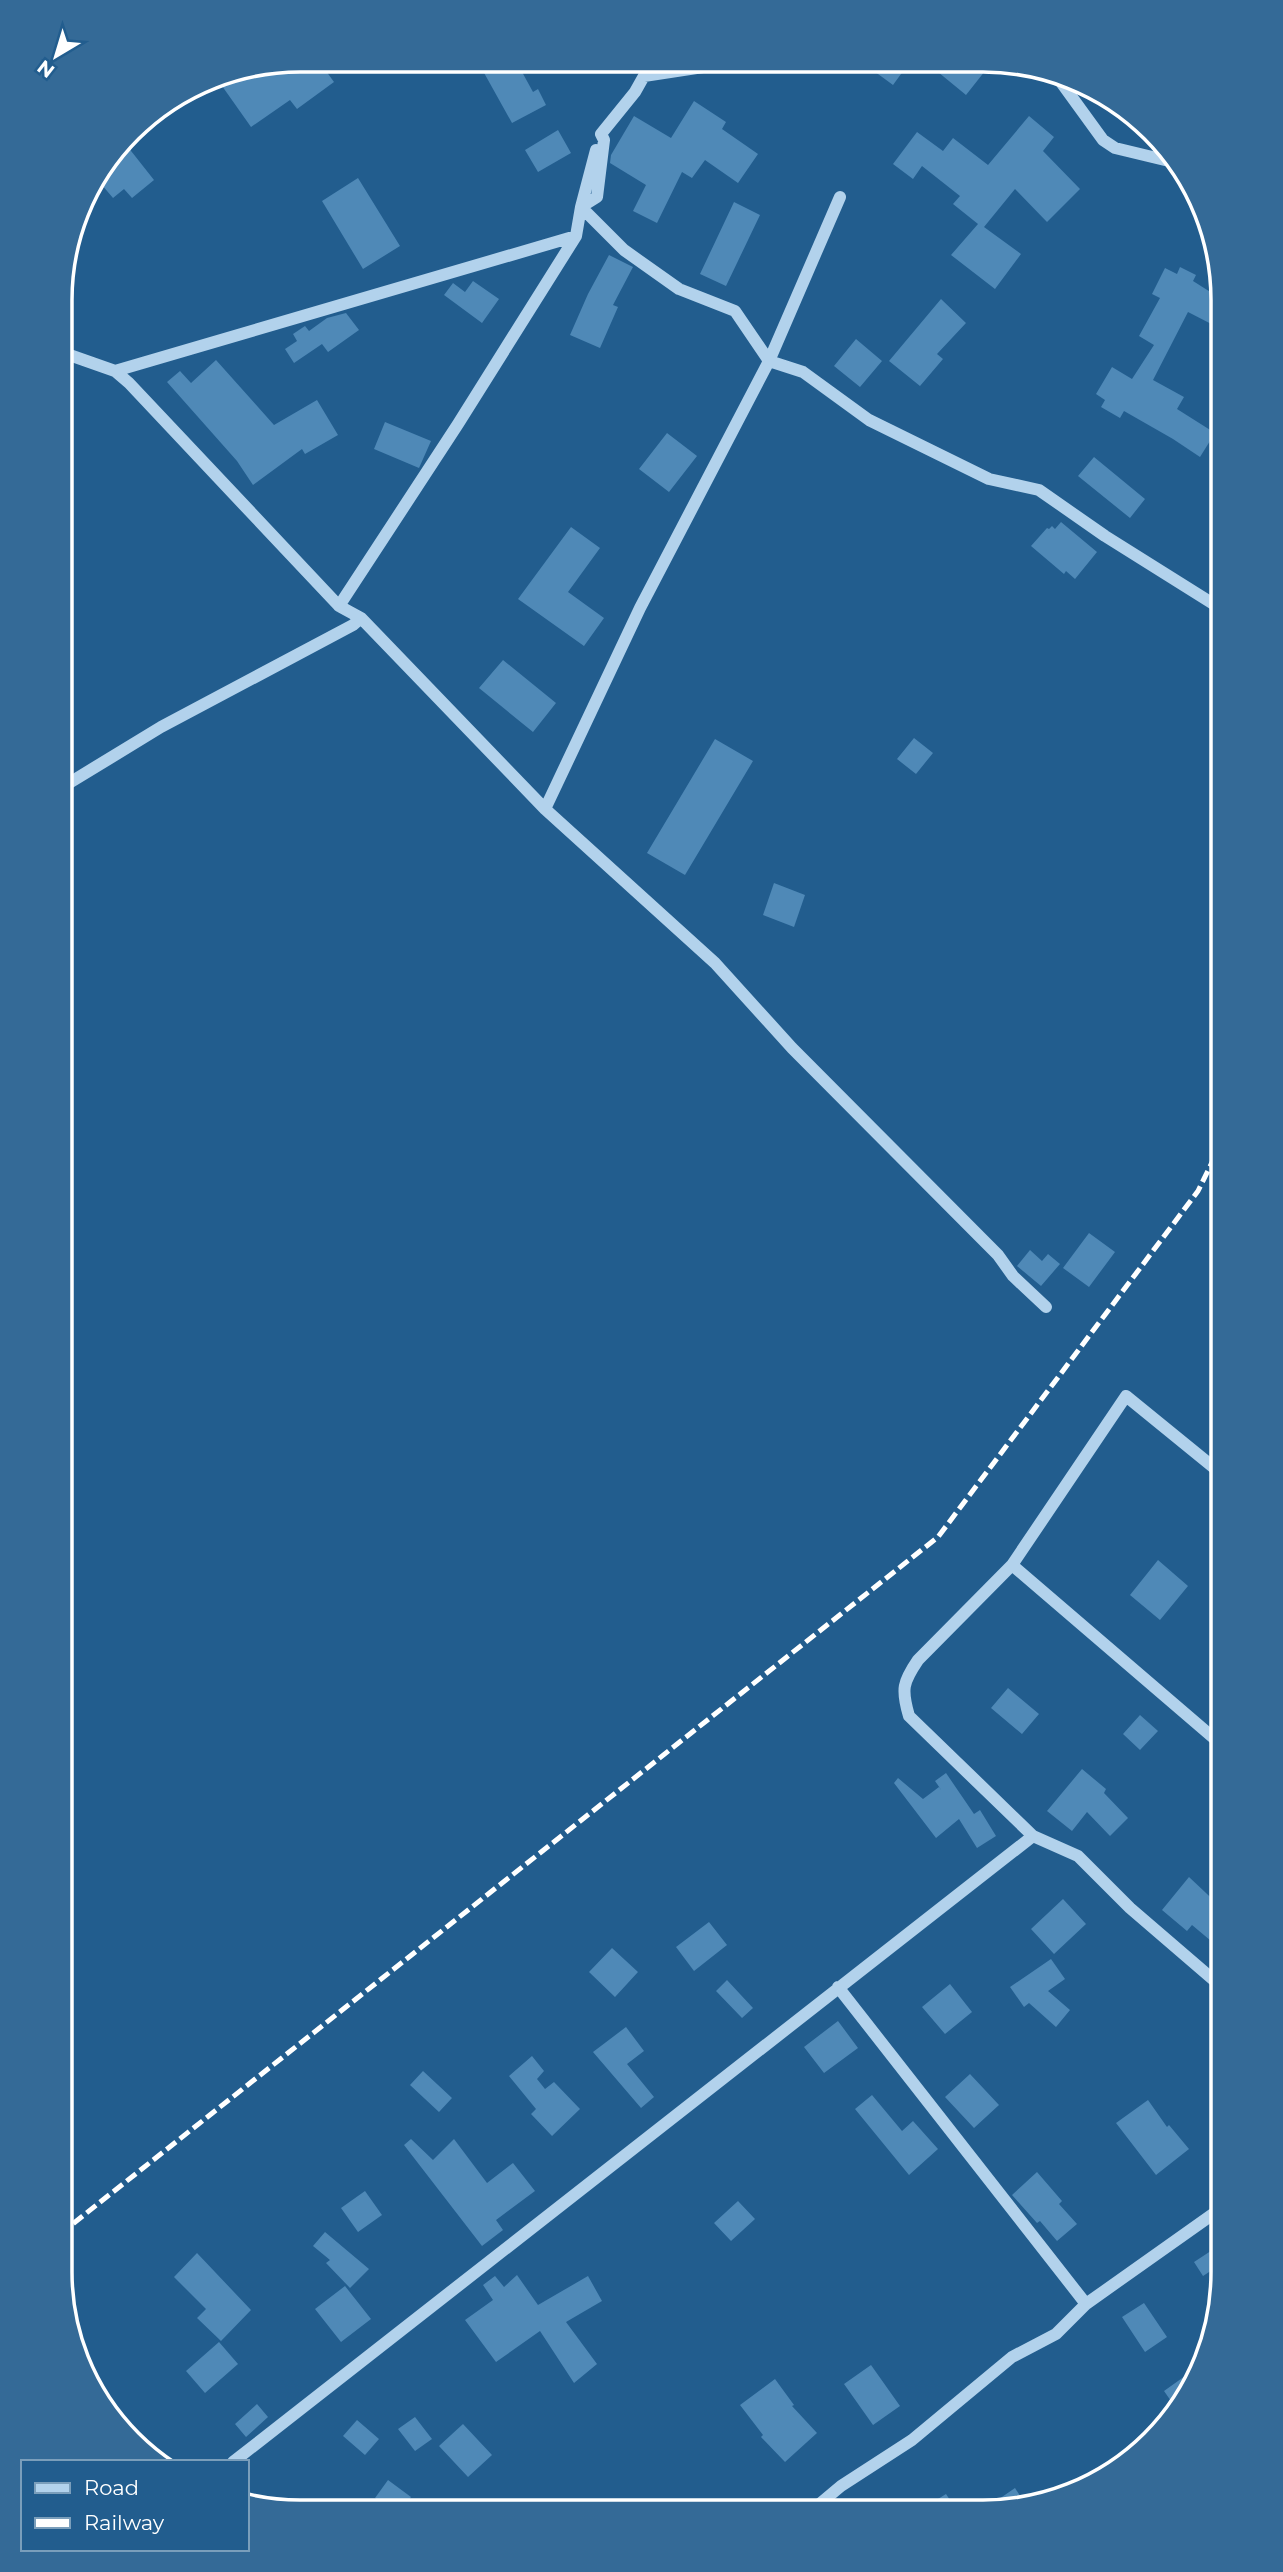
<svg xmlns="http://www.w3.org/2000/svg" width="1283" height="2572" font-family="Montserrat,sans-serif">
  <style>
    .building { fill: #4f89b7 }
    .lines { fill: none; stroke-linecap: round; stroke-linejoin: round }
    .minor { stroke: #b2d2ec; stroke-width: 12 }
    .rail { stroke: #fff; stroke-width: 5; stroke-dasharray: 12 5; stroke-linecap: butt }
    .rim { fill: none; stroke: #fff; stroke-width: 3.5 }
  </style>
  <rect width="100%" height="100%" fill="#225d8e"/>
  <path class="building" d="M300 60H318L334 82 297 109 290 100 251 127 215 76Z
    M501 61H516L533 92 538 89 546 105 512 123 483 71Z
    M863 63H909L893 85Z
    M945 64H976L985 71 966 95 938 72Z
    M694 101 726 122 722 129 758 154 738 183 705 160 692 178 682 172 657 223 633 211 646 185 610 163 611 155 634 116 671 138Z
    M1029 116 1054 137 1043 151 1080 189 1047 222 1015 189 984 227 1021 254 995 289 951 255 978 224 953 204 960 196 922 166 913 179 893 164 917 132 943 151 953 138 988 165Z
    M558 130 571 153 538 172 525 150Z
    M124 142 154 180 132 198 124 189 113 198 96 178Z
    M358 178 400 246 363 269 322 201Z
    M734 202 760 215 726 286 700 274Z
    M609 255 633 267 613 305 618 307 600 348 570 335 588 294Z
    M1180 267 1196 275 1193 281 1223 300V330L1188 312 1153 380 1184 397 1177 409 1215 433 1200 457 1173 439 1124 411 1120 418 1101 407 1105 400 1096 394 1112 367 1132 379 1154 345 1139 336 1160 298 1152 294 1165 268 1177 274Z
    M473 281 499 299 482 323 444 295 453 283 465 292Z
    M941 299 966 323 937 354 943 359 920 386 889 361Z
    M346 313 359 330 328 352 322 344 294 363 285 349 297 341 293 334 305 326 309 331 327 318Z
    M856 339 882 361 860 387 834 366Z
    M216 360 274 425 317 400 338 435 305 454 302 449 253 485 237 461 167 382 180 371 191 383Z
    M385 422 431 441 419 468 374 449Z
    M667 433 697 456 669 492 639 469Z
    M1094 457 1145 499 1130 518 1078 476Z
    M1061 522 1097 552 1075 579 1066 571 1064 574 1031 546 1047 528 1049 529 1052 526 1055 529Z
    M571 527 600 548 568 592 604 618 584 646 518 599Z
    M503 660 556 703 533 732 479 688Z
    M914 738 933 753 916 774 897 759Z
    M715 739 753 761 685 875 647 853Z
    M774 883 805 895 794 927 763 915Z
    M1089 1233 1115 1252 1089 1287 1063 1268Z
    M1030 1250 1042 1261 1048 1254 1060 1264 1041 1286 1017 1266Z
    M1158 1560 1188 1586 1160 1620 1130 1595Z
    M1008 1688 1039 1714 1022 1734 991 1708Z
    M1140 1715 1158 1731 1140 1750 1123 1734Z
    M1082 1769 1106 1789 1104 1793 1128 1818 1110 1836 1087 1812 1072 1831 1047 1811Z
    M946 1773 974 1814 980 1810 996 1836 977 1848 959 1819 936 1838 894 1783 898 1778 923 1799 939 1787 942 1791 935 1781Z
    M1189 1877 1223 1909V1951L1192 1925 1187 1931 1162 1910Z
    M1063 1899 1086 1924 1054 1954 1031 1929Z
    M709 1922 727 1945 694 1971 676 1947Z
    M612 1948 638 1972 615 1997 589 1972Z
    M1051 1959 1065 1979 1048 1991 1070 2010 1056 2027 1029 2003 1024 2007 1010 1987Z
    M727 1980 753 2008 742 2018 716 1991Z
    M950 1984 972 2012 945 2034 922 2007Z
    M838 2021 858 2048 824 2073 804 2047Z
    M626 2027 644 2051 627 2064 654 2097 641 2108 593 2052Z
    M532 2056 544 2071 537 2079 545 2089 554 2082 580 2109 552 2136 531 2114 536 2109 509 2076Z
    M423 2071 452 2098 439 2112 410 2085Z
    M970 2074 999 2105 974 2128 945 2097Z
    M872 2095 902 2131 913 2121 938 2149 909 2175 855 2109Z
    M1148 2100 1167 2127 1169 2125 1189 2149 1156 2175 1116 2123Z
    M411 2139 433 2160 454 2139 487 2183 513 2163 535 2191 496 2220 503 2230 482 2246 404 2145Z
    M1037 2172 1062 2201 1059 2204 1077 2224 1057 2241 1040 2221 1037 2223 1012 2195Z
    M365 2191 382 2215 358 2232 341 2208Z
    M738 2201 755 2219 731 2241 714 2223Z
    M325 2232 369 2269 350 2288 326 2263 330 2260 313 2246Z
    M1223 2243V2263L1203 2276 1194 2262Z
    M197 2253 251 2310 221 2341 197 2318 206 2309 174 2277Z
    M517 2275 538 2305 588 2276 602 2301 566 2322 597 2364 574 2383 540 2331 496 2362 465 2320 493 2300 483 2285 495 2276 504 2287Z
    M345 2286 371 2319 341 2342 315 2309Z
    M1144 2303 1167 2337 1145 2352 1122 2317Z
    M219 2342 238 2364 205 2393 186 2371Z
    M871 2365 900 2406 873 2425 844 2384Z
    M1185 2376 1193 2386 1178 2411 1164 2391Z
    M775 2379 794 2405 792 2406 817 2433 785 2462 761 2437 763 2435 740 2405Z
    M257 2404 268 2417 246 2437 235 2424Z
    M415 2417 432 2439 415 2451 398 2429Z
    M357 2420 379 2439 365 2455 343 2436Z
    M463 2424 492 2455 468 2477 439 2446Z
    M388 2480 411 2497 401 2511H393L375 2498Z
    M1015 2488 1026 2505 980 2512Z
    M946 2494 958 2512H917Z"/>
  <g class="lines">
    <path class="minor" d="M1058 78 1103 140 1115 148 1169 161
      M596 150 581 207 624 250 679 289 735 311 769 361 803 372 869 420 989 479 1039 490 1105 536 1223 610
      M61 352 115 371 129 383 339 606
      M115 371 576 236
      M361 618 545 809 715 963 792 1048 998 1255 1013 1276 1046 1307
      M61 788 161 727 353 625 361 618 339 606 458 424 576 236 581 207 597 197 604 140 601 134 635 92 644 76 703 67 713 62
      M545 809 640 608 769 361 840 197
      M1012 1565 1223 1746
      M838 1987 1086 2304
      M1223 1988 1130 1908 1078 1856 1033 1836 909 1716C901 1689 903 1682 918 1660L1012 1565 1126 1396 1223 1475
      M233 2462 1033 1836
      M810 2512 841 2486 912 2440 1012 2357 1056 2334 1086 2304 1223 2207"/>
    <path class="rail" d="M60 2234 938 1537 1198 1191 1223 1140"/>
  </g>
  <path d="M0 0H1283V2572H0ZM300 72H983A228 228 0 0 1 1211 300V2272A228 228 0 0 1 983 2500H300A228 228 0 0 1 72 2272V300A228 228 0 0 1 300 72Z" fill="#346a97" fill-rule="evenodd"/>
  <path class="rim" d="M300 72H983A228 228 0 0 1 1211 300V2272A228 228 0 0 1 983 2500H300A228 228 0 0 1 72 2272V300A228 228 0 0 1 300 72Z"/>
  <rect x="21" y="2460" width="228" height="91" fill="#225d8e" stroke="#7a9ebb" stroke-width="2"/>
  <rect x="35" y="2483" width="35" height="10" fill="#b2d2ec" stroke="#7a9ebb" stroke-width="2"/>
  <text x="84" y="2495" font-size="21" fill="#ffffff">Road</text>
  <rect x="35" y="2518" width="35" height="10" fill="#ffffff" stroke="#7a9ebb" stroke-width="2"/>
  <text x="84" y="2530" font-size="21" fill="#ffffff">Railway</text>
  <g transform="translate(56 56) rotate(218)" stroke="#225d8e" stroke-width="5" paint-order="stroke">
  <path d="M0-5L12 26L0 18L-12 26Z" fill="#ffffff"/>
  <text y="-10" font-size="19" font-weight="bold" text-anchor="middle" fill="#ffffff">N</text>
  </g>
</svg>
